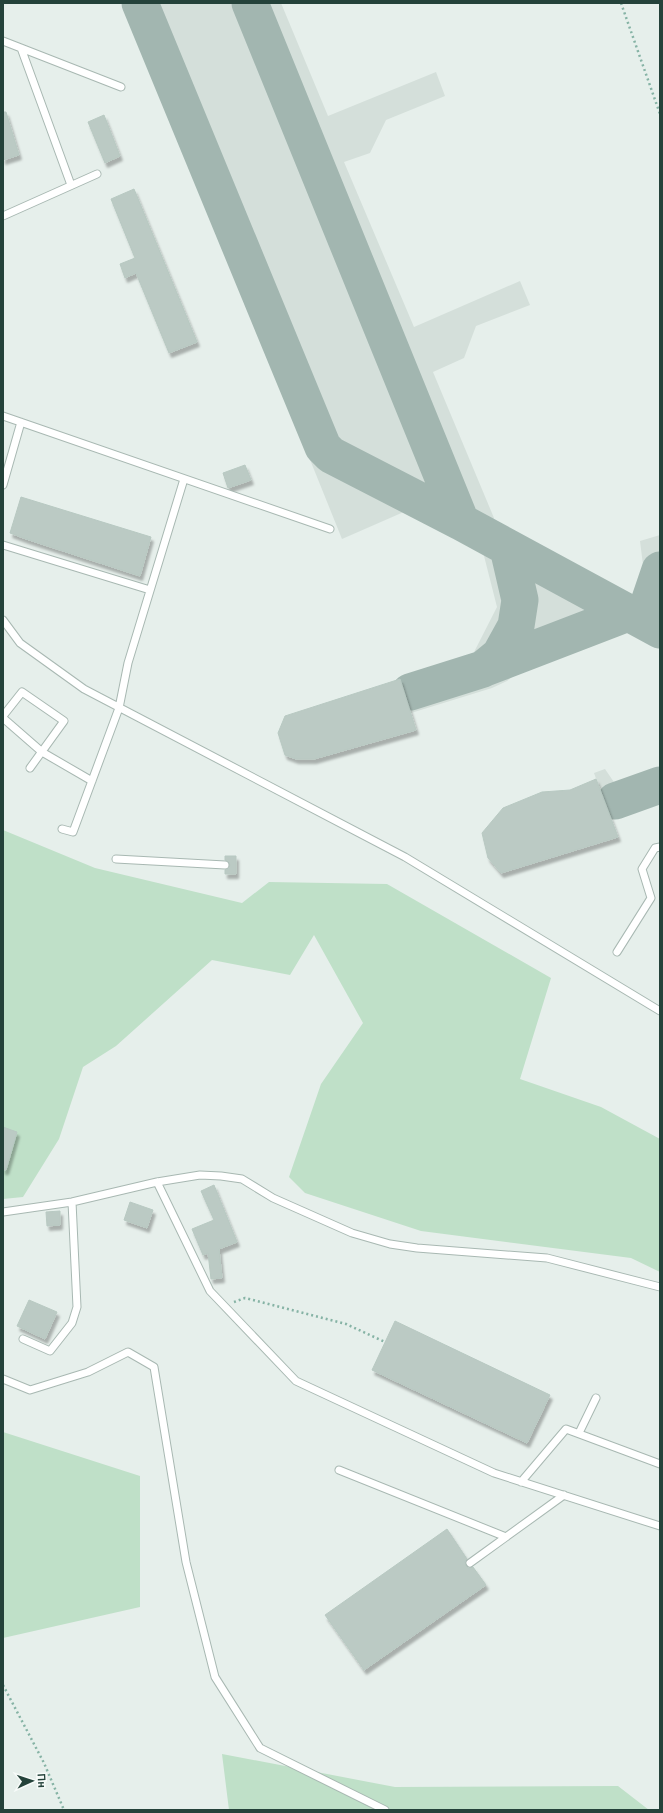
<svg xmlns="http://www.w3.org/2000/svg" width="663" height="1813" font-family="Ubuntu,sans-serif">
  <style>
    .built { fill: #d4dfda }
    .green { fill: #bfe0c8 }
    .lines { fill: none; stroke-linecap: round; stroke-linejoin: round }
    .taxiway { stroke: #a2b6b0; stroke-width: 37 }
    .building { fill: #bbcac4; stroke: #b8c9c2; filter: url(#shadow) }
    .lane-casing { stroke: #a8b8b2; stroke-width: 9 }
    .path { stroke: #86b3a5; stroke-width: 2.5; stroke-dasharray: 2 3; stroke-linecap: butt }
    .lane { stroke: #fff; stroke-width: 7 }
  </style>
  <defs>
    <filter id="shadow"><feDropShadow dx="2.5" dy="4.5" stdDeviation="1" flood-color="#0004"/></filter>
  </defs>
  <rect width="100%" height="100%" fill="#e6efeb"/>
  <path class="built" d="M126 3H281L328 116 436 72 445 96 386 120 370 153 344 162 414 327 520 281 530 305 476 326 464 358 433 372 494 518 482 548 618 625 521 659 517 673 507 681 492 688 411 713 402 686 471 658 497 607 482 548 406 511 342 539Z
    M660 535V608L632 595 646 589 640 541Z
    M605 769 618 788 660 772V803L611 820 594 773Z"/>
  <path class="green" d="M3 830 95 868 242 903 269 882 387 884 551 978 520 1079 601 1107 660 1139V1272L631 1258 421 1231 305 1193 289 1177 321 1084 363 1023 314 935 290 975 212 960 116 1046 83 1067 59 1139 23 1197 3 1199Z
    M3 1432 140 1476V1607L3 1638Z
    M222 1754 395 1787 618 1786 649 1810H229Z"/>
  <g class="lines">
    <path class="taxiway" d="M140 3 323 447 331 455 461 522
      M250 3 461 522 660 630
      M643 620 660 570
      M485 668 628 613
      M410 692 483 669 500 655 516 626 520 600 508 548
      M615 801 660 785"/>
  </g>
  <path class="building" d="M3 112H6L19 155 3 160Z
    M104 115 120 156 105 163 88 122Z
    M134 189 197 342 169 353 136 273 125 278 120 264 135 258 111 199Z
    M245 465 251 480 228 488 223 473Z
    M21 497 151 537 140 576 26 539 10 533Z
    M400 679 416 730 314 759H296L285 755 278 733 285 716Z
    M596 779 618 837 501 873 488 858 482 833 503 808 542 792 570 790Z
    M225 856H236V874H225V870L229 868 230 865 228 861 225 860Z
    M3 1127 17 1132 6 1170H3Z
    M214 1185 237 1242 219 1249 222 1278 211 1279 208 1253 203 1255 192 1229 214 1220 201 1191Z
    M130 1202 153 1210 147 1228 124 1220Z
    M60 1211V1225L47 1226 46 1212Z
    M29 1300 57 1312 45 1339 17 1326Z
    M395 1321 550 1395 527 1443 372 1370Z
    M447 1529 467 1559 465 1561 466 1566 468 1568 473 1567 486 1585 364 1670 325 1615Z"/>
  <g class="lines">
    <g class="lane-casing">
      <path id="lane" d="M3 41 121 87
        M21 48 71 185
        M3 216 97 174
        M3 416 330 529
        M3 485 21 422
        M3 545 150 590
        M3 620 20 643 84 689 405 857 660 1011
        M3 716 22 692 64 721 30 768
        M3 718 42 752 92 781
        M62 829 73 832 119 708 128 663 184 479
        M116 859 225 865
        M617 952 651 898 642 869 655 848 660 847
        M157 1182 210 1291 296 1381 494 1473 660 1526
        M3 1212 72 1202 157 1182 200 1175 221 1176 242 1179 273 1198 352 1233 390 1244 417 1248 547 1258 660 1287
        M23 1339 50 1351 72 1323 77 1307 72 1202
        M3 1379 30 1390 88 1372 128 1352 154 1367 186 1562 215 1677 260 1748 385 1810
        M579 1433 596 1398
        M339 1470 506 1537
        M521 1482 566 1429 660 1464
        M470 1563 564 1495"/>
    </g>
    <path class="path" d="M621 3 660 114
      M234 1302 245 1298 346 1324 385 1342
      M3 1685 44 1763 64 1810"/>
    <use href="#lane" class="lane"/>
  </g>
  <rect width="663" height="1813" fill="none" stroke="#24423a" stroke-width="8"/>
  <g transform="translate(32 1781) rotate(87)" stroke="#f7fbf9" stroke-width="3" paint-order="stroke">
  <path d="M0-3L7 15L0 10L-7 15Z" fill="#24423a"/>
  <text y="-6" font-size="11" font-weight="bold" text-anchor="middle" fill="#24423a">Пн</text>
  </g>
</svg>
